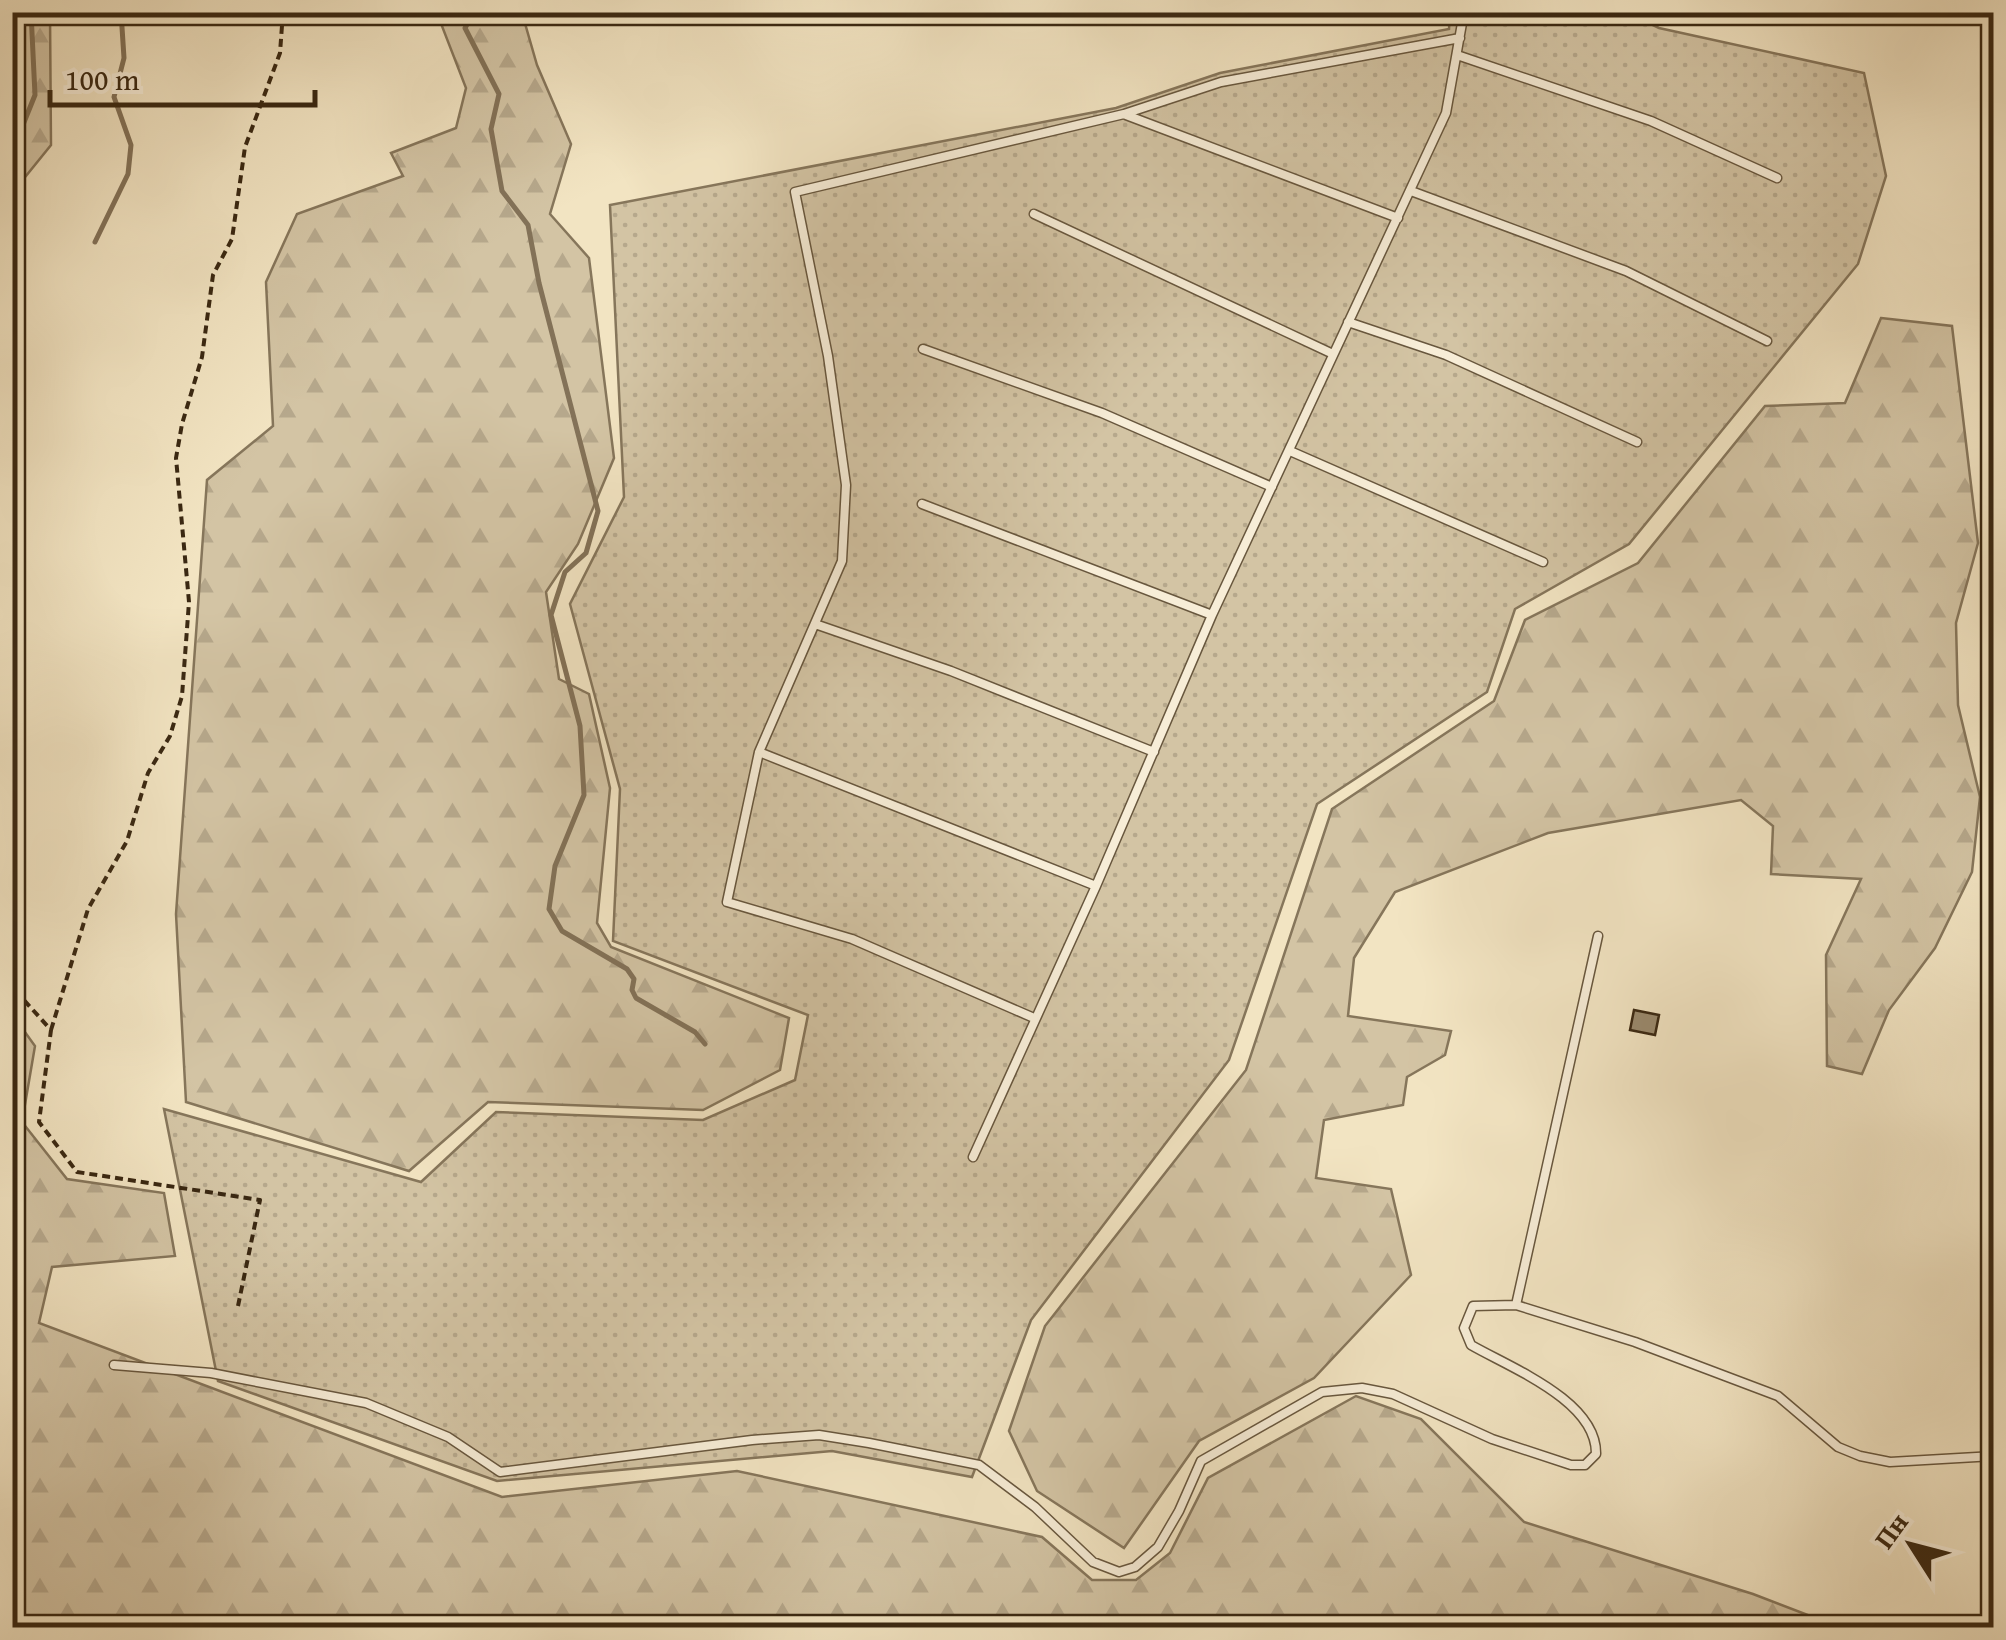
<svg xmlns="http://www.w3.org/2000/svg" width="2006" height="1640" font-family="'Gentium Book Plus',serif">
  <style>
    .grass { fill: url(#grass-dots); stroke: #86765b; stroke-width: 2.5 }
    .forest { fill: url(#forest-firs); stroke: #86765b; stroke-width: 2.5 }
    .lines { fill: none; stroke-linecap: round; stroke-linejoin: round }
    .stream { stroke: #837258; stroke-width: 5 }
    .building { fill: #9a8a6e; stroke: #3a2812; stroke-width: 2.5 }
    .lane-casing { stroke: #68573e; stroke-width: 11 }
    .path { stroke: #3a2812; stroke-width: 4; stroke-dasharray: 8 5; stroke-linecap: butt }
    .lane { stroke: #f7edd7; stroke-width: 8 }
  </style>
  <defs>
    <pattern id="grass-dots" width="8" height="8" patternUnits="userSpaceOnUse" patternTransform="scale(2.5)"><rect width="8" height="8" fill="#d3c4a4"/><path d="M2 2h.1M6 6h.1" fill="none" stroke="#b6a88c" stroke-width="1.8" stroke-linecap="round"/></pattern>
    <pattern id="forest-firs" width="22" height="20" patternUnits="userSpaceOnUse" patternTransform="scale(2.5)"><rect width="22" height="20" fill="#d3c4a4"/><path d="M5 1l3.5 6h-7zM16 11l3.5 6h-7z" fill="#b6a88c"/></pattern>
  </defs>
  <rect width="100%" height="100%" fill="#f2e4c2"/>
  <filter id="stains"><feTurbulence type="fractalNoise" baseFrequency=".002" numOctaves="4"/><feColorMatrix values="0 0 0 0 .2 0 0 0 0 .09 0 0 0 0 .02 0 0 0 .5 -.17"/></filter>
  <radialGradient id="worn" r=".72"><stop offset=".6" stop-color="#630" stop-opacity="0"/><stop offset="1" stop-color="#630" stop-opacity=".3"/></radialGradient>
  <path class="grass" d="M1450 13H1628L1659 28 1864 73 1886 176 1858 264 1629 544 1515 609 1487 692 1317 804 1229 1060 1031 1320 972 1477 832 1451 497 1481 218 1381 164 1109 421 1182 496 1112 703 1120 795 1080 808 1015 613 941 620 789 570 604 624 497 610 205 1116 108 1220 73 1449 29Z"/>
  <path class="forest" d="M28 12 50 13 51 145 13 192V67Z
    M445 13H522L537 65 571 144 550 214 589 258 614 458 578 544 546 592 559 679 589 694 610 788 597 923 611 947 789 1018 780 1070 703 1110 488 1102 409 1171 186 1102 176 914 207 480 273 426 266 282 297 214 403 176 391 153 456 128 466 88 440 21Z
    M1881 318 1952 326 1978 543 1956 623 1958 705 1980 797 1972 872 1935 948 1889 1010 1862 1074 1827 1066 1826 955 1861 879 1771 874 1773 826 1741 800 1548 833 1395 892 1354 958 1348 1016 1451 1031 1445 1055 1407 1077 1403 1105 1324 1120 1316 1178 1391 1189 1411 1275 1314 1378 1199 1441 1124 1548 1037 1491 1009 1431 1045 1326 1246 1070 1332 809 1494 701 1525 620 1638 563 1765 406 1845 403Z
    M12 1014 35 1046 22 1122 67 1179 164 1193 175 1256 52 1267 39 1323 502 1497 737 1471 1042 1537 1092 1580H1136L1170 1553 1208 1478 1356 1396 1421 1419 1524 1522 1753 1594 1839 1627H13Z"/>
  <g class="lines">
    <path class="stream" d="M474 12 465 28 499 94 491 129 502 191 528 225 539 283 598 511 586 553 565 572 551 615 580 726 584 795 555 866 549 909 562 931 627 969 634 979 632 990 636 998 695 1032 705 1044
      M12 152 35 95 31 12
      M95 242 128 174 131 145 114 97 124 58 121 12"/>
  </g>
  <path class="building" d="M1634 1010 1659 1015 1655 1035 1630 1030Z"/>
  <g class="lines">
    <g class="lane-casing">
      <path id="lane" d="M1457 55 1651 121 1777 178
        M1126 115 1398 218
        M1411 191 1626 271 1767 341
        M1034 214 1333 354
        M1348 322 1446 355 1637 442
        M923 349 1102 413 1272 487
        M1290 451 1543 562
        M922 504 1212 615
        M815 624 951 671 1154 752
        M759 752 1096 886
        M1034 1018 852 939 727 902 759 752 842 561 846 485 828 356 795 192 1124 114 1221 82 1460 38
        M973 1157 1096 886 1212 615 1446 113 1464 12
        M1516 1305 1635 1342 1778 1396 1838 1447 1860 1456 1890 1462 1994 1456
        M114 1365 211 1373 366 1403 448 1437 500 1472 752 1440 819 1435 869 1443 979 1465 1035 1507 1093 1562 1119 1572 1135 1567 1158 1547 1179 1511 1201 1461 1322 1392 1362 1388 1393 1394 1492 1439 1571 1465H1585L1596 1454C1597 1401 1511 1368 1471 1345L1464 1328 1473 1306 1516 1305 1598 936"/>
    </g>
    <path class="path" d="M12 997 23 999 51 1030 39 1122 77 1172 260 1200 238 1306
      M51 1030 88 909 127 841 148 773 170 736 182 696 189 602 176 458 182 424 202 357 213 275 232 239 245 147 280 53 283 12"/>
    <use href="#lane" class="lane"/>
  </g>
  <rect width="2006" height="1640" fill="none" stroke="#f2e4c2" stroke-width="50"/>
  <rect x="15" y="15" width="1976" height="1610" fill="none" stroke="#3a2812" stroke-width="5"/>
  <rect x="25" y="25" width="1956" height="1590" fill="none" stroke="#3a2812" stroke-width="2.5"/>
  <g transform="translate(1911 1545) rotate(306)" stroke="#f7edd7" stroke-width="8" paint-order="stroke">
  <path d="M0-8L18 38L0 25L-18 38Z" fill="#3a2812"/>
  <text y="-15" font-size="28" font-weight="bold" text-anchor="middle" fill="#3a2812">Пн</text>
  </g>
  <path d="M50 90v15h265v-15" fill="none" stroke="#3a2812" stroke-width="5"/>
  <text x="65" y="90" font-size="30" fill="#3a2812" stroke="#f7edd7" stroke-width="8" paint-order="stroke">100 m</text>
  <rect width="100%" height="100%" filter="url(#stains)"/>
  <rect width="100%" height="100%" fill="url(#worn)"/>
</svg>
